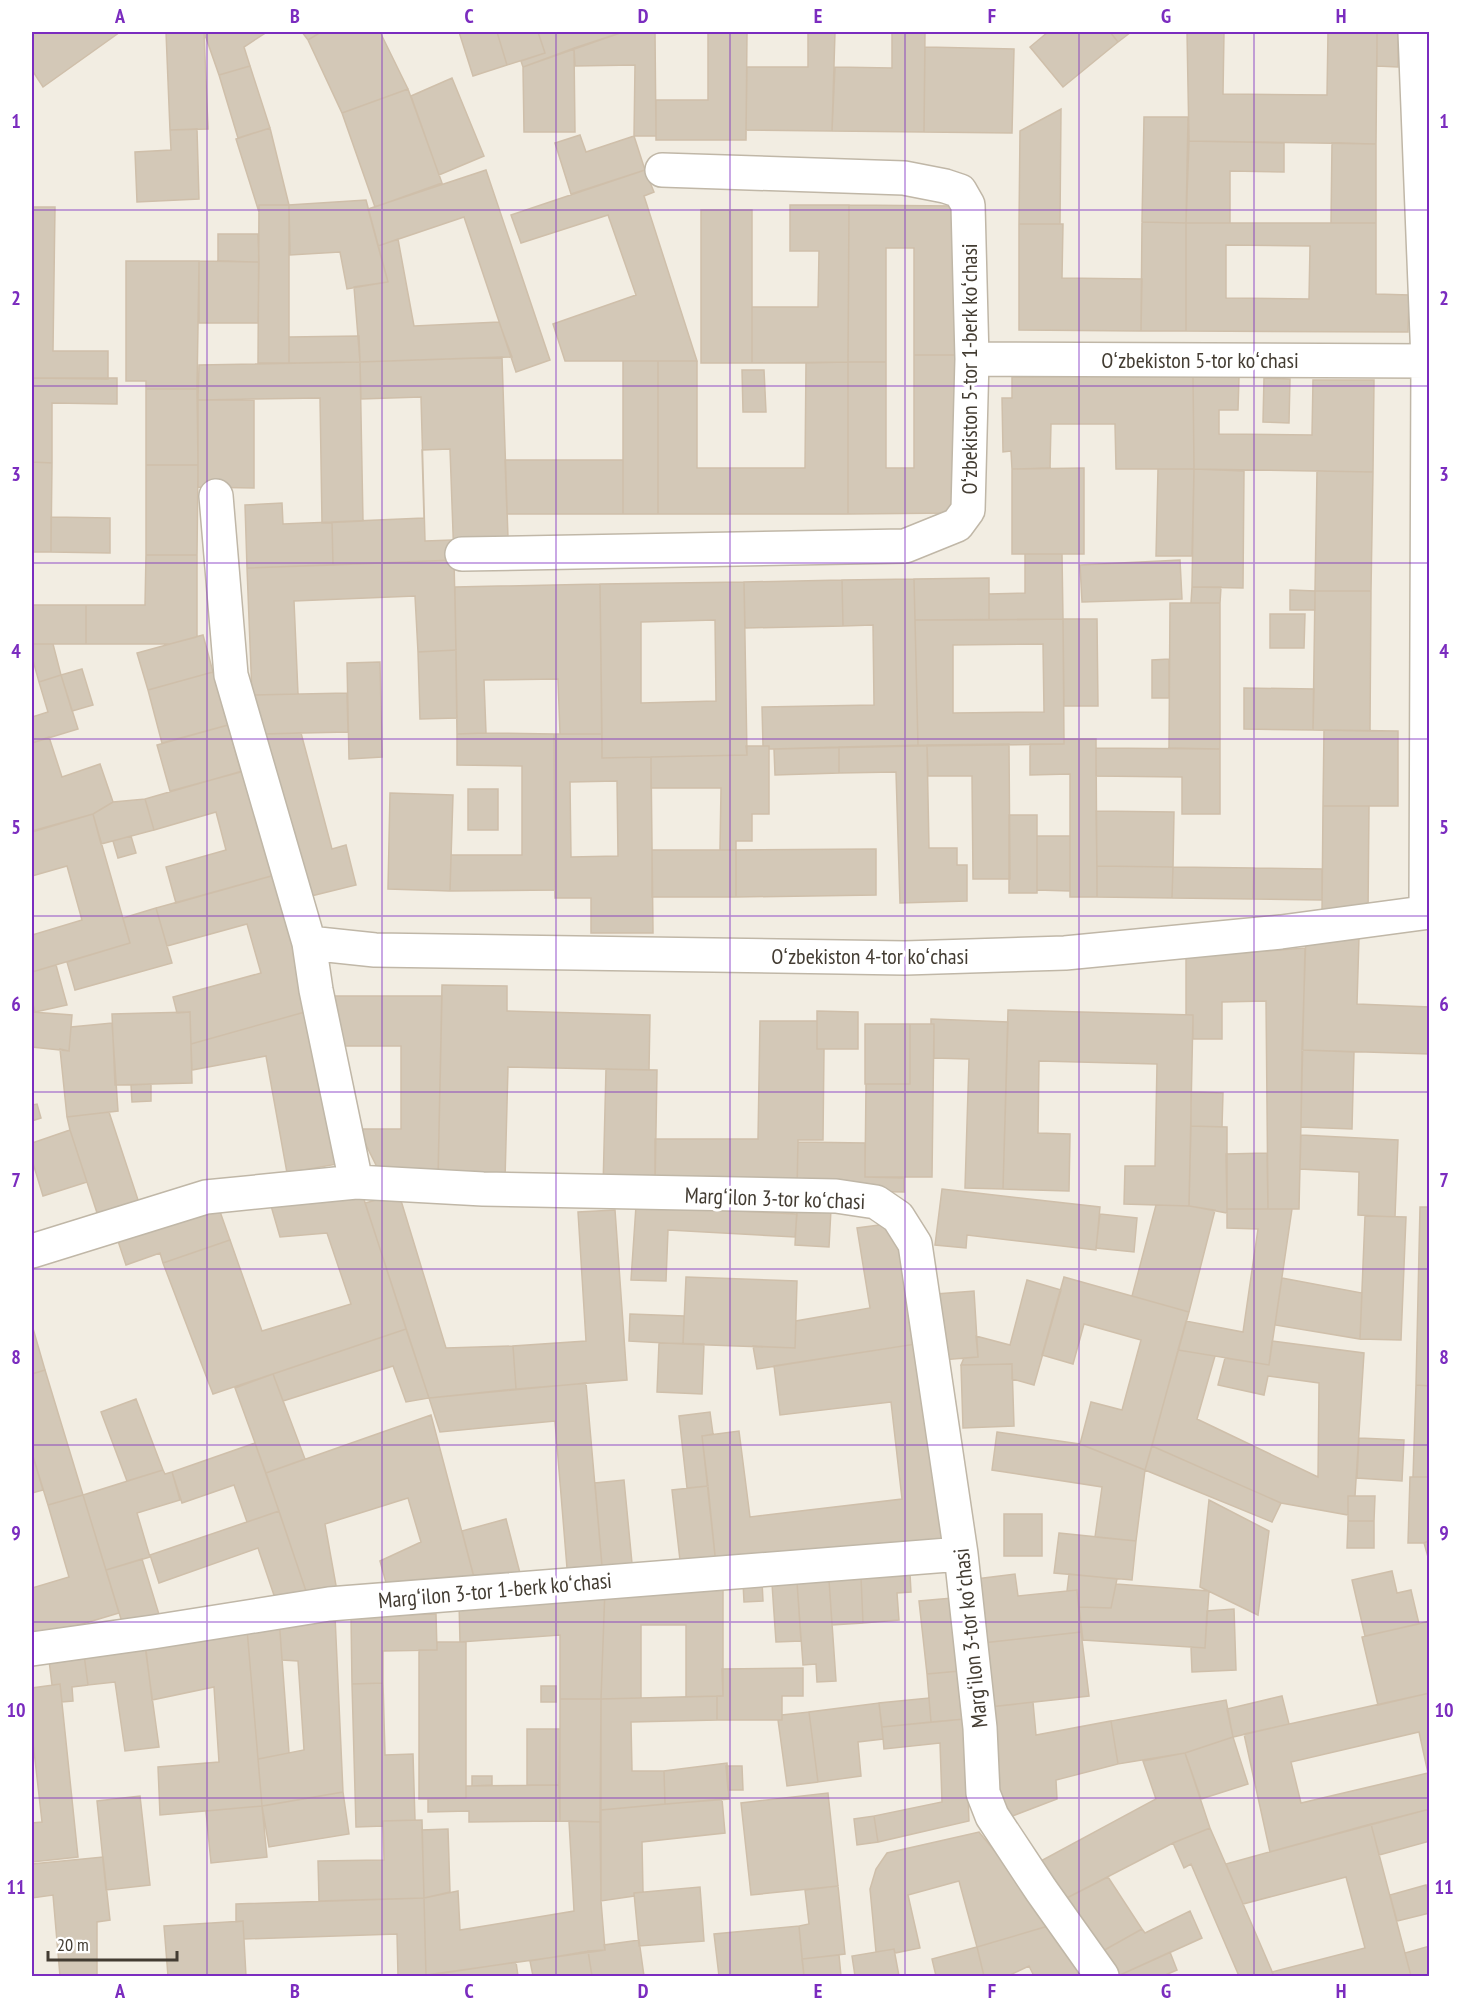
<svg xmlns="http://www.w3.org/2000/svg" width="1461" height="2008" font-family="'PT Sans Narrow',sans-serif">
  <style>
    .building { fill: #d3c8b7; stroke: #cfbfaa; stroke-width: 1.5; fill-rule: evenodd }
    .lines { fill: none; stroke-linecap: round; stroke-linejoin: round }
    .minor-casing { stroke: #c0b7a7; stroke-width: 36 }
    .minor { stroke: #fff; stroke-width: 33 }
    .grid { fill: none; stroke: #7b2cbf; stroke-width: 1.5; stroke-opacity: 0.55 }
    .labels { text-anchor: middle; stroke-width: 6; stroke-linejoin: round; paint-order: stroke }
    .street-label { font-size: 22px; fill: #433c32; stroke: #fff }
    .neatline { fill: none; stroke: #7b2cbf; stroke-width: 2 }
    .grid-label { font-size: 20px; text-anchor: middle; font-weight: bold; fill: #7b2cbf }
  </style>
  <rect width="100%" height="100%" fill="#f2ede2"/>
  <path class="building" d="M32 32H120L43 87 32 70Z
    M166 32H204L208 129 170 130Z
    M204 32H267L244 47 250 66 219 75Z
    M302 32H321L308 40Z
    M321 32H380L408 89 342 113 308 40Z
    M459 32H497L507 65 473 76Z
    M497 32H538L545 53 507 65Z
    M538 32H623L523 67 521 61 545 53Z
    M623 32H655L656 136H634L635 65 575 66 574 48Z
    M708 32H747L746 140H656V100H708Z
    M808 32H835L832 131 746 130 747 67H808Z
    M892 32H925L924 132 832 131 835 67 892 68Z
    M1048 32H1110L1118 42 1063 87 1030 47Z
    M1110 32H1131L1118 42Z
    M1187 32H1224L1223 94 1327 95 1328 32H1377L1376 144 1189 141Z
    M1377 32H1398V67L1377 66Z
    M925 47 1014 49 1012 133 924 132Z
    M574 48 575 132H524L523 67Z
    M250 66 270 128 238 138 219 75Z
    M452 78 484 156 439 175 411 96Z
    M408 89 442 183 375 207 342 113Z
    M1061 109 1060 224H1019L1020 131Z
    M1144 117H1188L1186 223 1142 222Z
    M270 128 289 205H259V212L236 139Z
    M197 129 199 199 137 202 135 152 171 150 170 130Z
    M580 135 586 152 634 136 645 170 571 194 555 143Z
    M1189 141 1284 143V172L1230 171V223H1186Z
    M1332 143 1376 144V223H1331Z
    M486 170 550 360 516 372 464 217 378 246 368 209Z
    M645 170 654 192 644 196 697 361H565L553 324 636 295 608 215 521 243 511 215Z
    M366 200 388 282 347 289 340 252 290 255 289 205Z
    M259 205H289V363H258Z
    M790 205H849L848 362 752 363V307H818L819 251H790Z
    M849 205 954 206 955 355H914V248H886V362H848Z
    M32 207H55L53 351H108V379L32 378Z
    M701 210H752V363H701Z
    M1142 222 1186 223V331H1141Z
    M1186 223H1376V294L1409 295 1408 332 1186 331ZM1226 245 1310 246 1309 299 1226 298Z
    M1019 224H1063L1062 278 1142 279 1141 331 1019 330Z
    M218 234H258L259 262 218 261Z
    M398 239 414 326 499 322 512 357 360 362 354 287 388 282 378 246Z
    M126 261H199L197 389H146V381H126Z
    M199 261 259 262 258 323H199Z
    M359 336 360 362 289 363V337Z
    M914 355H955V513L848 514V362H886V468H914Z
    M502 357 508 538 425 541 421 397 361 399 360 362Z
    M623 361H658V514H623Z
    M658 361H697V468H805L806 363 848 362V514H658Z
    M360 362 363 521 322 523 320 398 198 400 199 365Z
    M742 370H764L766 412H743Z
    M1193 375 1194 469H1116L1115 424H1051L1050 468 1012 469 1011 451 1003 452 1002 398H1012V377Z
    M1193 375 1239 377 1238 410H1219V434L1312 435 1313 380H1374L1373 472 1194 469Z
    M32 378H117V404L52 403V463L32 462Z
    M1264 378 1290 379 1289 423 1263 422Z
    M146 389H197L198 465H146Z
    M198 400H254V488L198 487Z
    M450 449 454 560 333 565 332 522 424 518 422 450Z
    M505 460H623V514H507Z
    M32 462 52 463 51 552H32Z
    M146 465H198L197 555H146Z
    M1084 468V554H1012V469Z
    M1158 469H1194L1192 556H1156Z
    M1194 469 1244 471 1243 588 1192 587Z
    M1317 471 1373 472 1371 591H1315Z
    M282 503 283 524 332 522 333 565 247 568 245 505Z
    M51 517 110 518V553L51 552Z
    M1025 554H1062L1063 619 989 620V594L1025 593Z
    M146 555H197V637L170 644H86V605H145Z
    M454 560 456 650 418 652 415 596 294 601 298 694 252 695 247 568Z
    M1180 560 1182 599 1082 602 1080 565Z
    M989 578V620H915L914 579Z
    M914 579 918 746 774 749H769V746H763L762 707 874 705 873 625 843 626 842 580Z
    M842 580 843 626 745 628 744 582Z
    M744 582 747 755 602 758 600 584ZM715 620 716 701 641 703V622Z
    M600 584 602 734H560L558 679 484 680 486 733 457 734 455 587Z
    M1192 587H1221L1220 603H1191Z
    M1290 590 1315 591V610H1290Z
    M1315 591H1371L1370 731 1313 730Z
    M1170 603H1220V749L1169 748Z
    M32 605H86V644H32Z
    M1270 614H1305L1304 648H1270Z
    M1063 619 1064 744 918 746 915 620ZM1043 644 1044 712 953 713V645Z
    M1063 619H1097L1098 706H1064Z
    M203 635 213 672 148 690 137 653Z
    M32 644H53L61 675 39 682 32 657Z
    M456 650 457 718 420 719 418 652Z
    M1169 659V698H1152V660Z
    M380 662 382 757 349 759 347 663Z
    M82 669 93 705 72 711 61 675Z
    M213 672 228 725 162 743 148 690Z
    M61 675 78 729 32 743V717L48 712 39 682Z
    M1244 688 1314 689 1313 730 1244 729Z
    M347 693 348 732 258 734 252 695Z
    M228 725 241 772 170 791 157 745Z
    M1324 730 1398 731V806H1323Z
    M301 733 332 849 346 845 356 885 307 897 266 734Z
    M486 733 554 734 555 890 450 891 451 855H522V766L457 765V734Z
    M554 734H602V758L651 757 653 933H591V898H555ZM617 781 618 856 571 857 570 782Z
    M49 737 62 777 100 764 113 802 93 814 32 831V743Z
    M1064 739H1096L1097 897H1070V774L1030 775V744H1064Z
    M1009 744 1010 879H973L972 776H928L927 745Z
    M927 745 929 848H957V865H967V901L900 903 896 772 839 773V747Z
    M746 746H769V814H752V841H736V850H720L721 788H651V757L747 755Z
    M839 747V773L775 775 774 749Z
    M1096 748 1220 749V814H1182V777L1096 776Z
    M246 770 275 875 176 903 166 867 226 850 216 812 154 830 145 799Z
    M468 789H498V830H468Z
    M390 793 453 795 450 891 388 889Z
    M145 799 154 830 101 844 93 814 113 802Z
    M1323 806H1369L1368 914 1322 913Z
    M1096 811 1174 812 1173 867 1097 866Z
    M93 814 130 943 32 972V935L82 920 67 866 32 876V832Z
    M1009 815H1037V893H1009Z
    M131 836 136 853 118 858 113 841Z
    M1037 836H1070V891L1037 890Z
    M876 849V895L736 897V850Z
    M652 850H736V897H652Z
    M1097 866 1173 867 1172 898 1097 897Z
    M1173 867 1254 868 1253 899 1172 898Z
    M1254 868 1322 869V900L1253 899Z
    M275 875 312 1010 191 1044 190 1012 177 1013 173 997 261 973 247 924 167 946 156 908Z
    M156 908 172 963 75 990 67 962 130 943 123 918Z
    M1306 935 1359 937 1357 1004 1430 1007V1054L1302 1050Z
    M1305 948 1299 1209H1268L1266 1001 1222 1002V1039H1193V1015H1186V957Z
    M56 965 67 1005 35 1012 32 1000V972Z
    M442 985 507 986V1011L650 1015 649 1070 508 1067 505 1180 438 1178Z
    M335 996H442L438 1178 382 1177 358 1129H401V1046H335Z
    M312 1010 343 1163 287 1173 266 1056 192 1070 191 1044Z
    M1008 1010 1193 1015 1189 1206 1124 1204 1125 1166H1155L1157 1064 1039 1061 1038 1133 1070 1134 1069 1191 1003 1189Z
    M817 1011 858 1012V1049H817Z
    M32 1012 72 1015 69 1051 32 1047Z
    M190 1012 192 1083 115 1085 112 1014Z
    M931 1019 1008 1022 1003 1189 965 1188 969 1059 934 1058V1024H931Z
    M760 1021H817V1049H824L823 1140H798L797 1190 655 1189V1139H758Z
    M112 1023 118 1111 67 1117 60 1049 69 1051 71 1027Z
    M865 1024H910V1084H865Z
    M910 1024H934L932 1177H865L866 1084H910Z
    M1302 1050 1354 1052 1352 1129 1301 1127Z
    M606 1069 657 1070 655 1189 603 1188Z
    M151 1084V1101L132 1102 131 1085Z
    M1191 1092 1223 1093 1222 1127 1191 1126Z
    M37 1104 41 1118 32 1121V1105Z
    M109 1112 141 1209 100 1222 70 1130 67 1117Z
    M1191 1126 1227 1127V1213L1189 1206Z
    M70 1130 87 1182 43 1196 32 1160V1143Z
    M1301 1135 1398 1140 1395 1217 1358 1215 1359 1172 1300 1169Z
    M798 1142 865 1143V1177L904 1178V1192L797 1190Z
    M1267 1153 1268 1209H1227L1226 1154Z
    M360 1187 406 1329 213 1394 163 1263 230 1240 262 1331 351 1304 327 1233 280 1237 269 1199Z
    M942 1189 1100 1207 1096 1250 967 1235 966 1248 935 1245Z
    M399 1194 446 1348 513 1346 516 1389 429 1398 365 1203Z
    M217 1203 230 1240 163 1263 160 1253 126 1265 117 1238Z
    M1156 1205 1189 1206 1215 1210 1189 1312 1132 1296Z
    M636 1206 797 1214 795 1237 668 1230 666 1281 631 1280Z
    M797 1207 831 1209 829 1247 795 1245Z
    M1420 1207H1430V1386L1416 1385Z
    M1227 1209H1292L1269 1365 1178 1350 1186 1321 1243 1332 1258 1229 1227 1228Z
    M615 1210 627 1380 516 1389 513 1346 586 1341 578 1212Z
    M1100 1214 1137 1218 1134 1252 1096 1248Z
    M1365 1216 1406 1217 1401 1340 1360 1339Z
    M894 1223 916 1344 757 1369 753 1346 795 1348 796 1321 870 1308 857 1228Z
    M686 1277 797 1281 795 1348 683 1344Z
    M1064 1277 1189 1312 1145 1470 1080 1444 1091 1402 1122 1410 1141 1340 1084 1324 1073 1364 1042 1355Z
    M1282 1278 1362 1293 1360 1339 1275 1325Z
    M1027 1280 1061 1290 1034 1385 1012 1379V1364L961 1365 964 1358 978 1357 976 1336 1010 1345Z
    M974 1291 978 1357 941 1360 936 1294Z
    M630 1314 684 1316 683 1344 629 1341Z
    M32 1325 45 1370 32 1374Z
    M406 1329 429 1398 406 1402 393 1366 283 1401 273 1374Z
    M1272 1341 1364 1353 1355 1496H1348V1515L1281 1503 1152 1446 1178 1350 1215 1356 1197 1419 1318 1477 1319 1383 1268 1376 1264 1395 1218 1385 1225 1358 1269 1365Z
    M659 1343 704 1344 702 1394 657 1392Z
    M922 1343 950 1539 716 1565 702 1436 739 1431 750 1517 902 1499 891 1402 780 1415 774 1366Z
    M1012 1364 1014 1426 963 1428 961 1365Z
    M45 1370 83 1495 48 1505 32 1453V1374Z
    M273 1374 305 1459 266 1473 235 1388Z
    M586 1383 602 1566 567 1568 555 1421 440 1432 429 1398Z
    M1416 1385 1430 1386V1477H1413Z
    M136 1399 163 1470 127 1481 101 1412Z
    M710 1412 713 1434 702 1436 708 1486 687 1488 679 1416Z
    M431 1415 476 1585 388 1590 380 1561 421 1542 408 1498 325 1524 337 1591 308 1597 266 1473Z
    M997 1432 1080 1444 1145 1470 1136 1541 1095 1537 1102 1487 992 1470Z
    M1359 1438 1404 1440 1402 1481 1357 1478Z
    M255 1443 279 1511 247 1522 234 1485 182 1503 172 1472Z
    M1152 1446 1281 1503 1272 1522 1145 1470Z
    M32 1453 43 1490 32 1493Z
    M163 1470 165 1474 172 1472 180 1500 137 1513 150 1557 106 1570 83 1495Z
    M1410 1477H1430V1540L1424 1543H1408Z
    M624 1480 632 1563 602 1566 595 1483Z
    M708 1486 716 1565 681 1569 672 1490Z
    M83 1495 119 1613 32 1639V1588L69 1577 48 1505Z
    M1348 1496H1375L1374 1521H1348Z
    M1209 1500 1269 1531 1258 1615 1200 1587Z
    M279 1511 308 1597 278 1607 258 1548 159 1583 150 1555Z
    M1004 1514H1042V1556H1004Z
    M506 1519 520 1573 476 1585 462 1531Z
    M1348 1521H1374V1548H1347Z
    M1059 1533 1136 1541 1132 1580 1054 1573Z
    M1430 1540V1564L1424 1543Z
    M142 1559 161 1621 125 1632 106 1570Z
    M1392 1571 1397 1593 1411 1590 1419 1624 1365 1636 1352 1580Z
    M910 1574 911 1592 897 1593 899 1620 863 1623 861 1577Z
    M1015 1574 1018 1596 1077 1590 1081 1632 983 1643 976 1579Z
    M1069 1574 1117 1579 1111 1608 1079 1607 1077 1590 1067 1591Z
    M861 1577 863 1623 832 1625 829 1580Z
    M829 1580 836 1681 817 1682 816 1664 803 1665 797 1582Z
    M762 1581 763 1601 744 1602 743 1582Z
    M797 1582 801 1641 776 1642 772 1584Z
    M1116 1584 1209 1591 1205 1648 1083 1640 1079 1607 1111 1608Z
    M605 1588 601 1699H560V1635L460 1642 459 1602Z
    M605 1588 723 1589V1696L686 1697V1625H641V1698L601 1699Z
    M952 1598 960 1671 927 1674 919 1601Z
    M1234 1609 1236 1670 1192 1672 1191 1647 1205 1648 1207 1611Z
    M436 1614 437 1650 383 1651V1683L352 1684 351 1616Z
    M335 1616 343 1792 262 1806 258 1759 304 1750 298 1661 282 1660 279 1618Z
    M279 1618 289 1753 258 1759 247 1629Z
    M1430 1621V1693L1378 1705 1362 1637Z
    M247 1629 262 1806 160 1815 158 1767 219 1762 214 1687 152 1700 146 1650Z
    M1081 1632 1089 1696 990 1707 983 1643Z
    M144 1639 159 1747 125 1751 115 1682 88 1685 83 1647Z
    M437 1642H466V1798L419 1799V1650H437Z
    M83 1647 88 1685 72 1687 73 1701 62 1702 60 1684 52 1685 48 1652Z
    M803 1668V1696H782V1720H717V1696H723L722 1669Z
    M960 1671 965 1719 931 1722 927 1674Z
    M383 1683 385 1755 413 1754 415 1820 383 1821V1826L356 1827 352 1684Z
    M60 1684 78 1857 32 1862V1823L42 1822 32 1733V1688Z
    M541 1686H556V1702H541Z
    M1430 1693V1809L1270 1852 1244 1734ZM1419 1732 1428 1773 1301 1803 1291 1762Z
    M717 1696V1720L631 1722 632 1771H664L665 1804 601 1810V1699Z
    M1282 1696 1289 1724 1233 1737 1227 1709Z
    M929 1698 931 1722 882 1727 879 1703Z
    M560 1699H601L600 1822 560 1821Z
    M1226 1700 1233 1737 1185 1753 1118 1764 1111 1721Z
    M1033 1702 1036 1735 1111 1721 1118 1764 1056 1780 1057 1799 1002 1820 990 1707Z
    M879 1703 883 1739 858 1742 861 1776 818 1782 809 1712Z
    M809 1712 818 1782 787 1786 778 1720H782V1715Z
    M965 1719 969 1821 878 1842 874 1816 942 1802 940 1743 884 1749 882 1727Z
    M527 1729H560L559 1785H527Z
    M1233 1737 1248 1784 1201 1799 1185 1753Z
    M1185 1753 1210 1828 1173 1843 1061 1901 1037 1863 1156 1799 1143 1761Z
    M727 1763 729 1799 665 1804 664 1771Z
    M726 1766H742L743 1790H728Z
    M472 1776H492V1785L472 1786Z
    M559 1785 560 1821 469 1822V1811L428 1812V1799L466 1798V1786Z
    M343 1792 349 1834 269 1847 262 1806Z
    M828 1793 838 1886 751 1895 741 1803Z
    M140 1796 150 1885 106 1890 97 1801Z
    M722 1799 725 1833 642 1842 643 1892 634 1893V1896L601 1901V1810Z
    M262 1806 267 1857 211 1863 206 1811Z
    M1430 1809V1841L1379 1855 1371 1824Z
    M874 1816 878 1842 857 1845 854 1819Z
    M422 1820 424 1898 319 1901 318 1861 384 1860 383 1821Z
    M569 1821 600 1822 601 1901 605 1950 426 1975 424 1898 458 1891 460 1930 574 1911Z
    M1371 1824 1411 1976H1274L1272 1972 1365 1948 1346 1877 1243 1904 1226 1864Z
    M1210 1828 1243 1904 1274 1976H1239L1191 1864 1184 1868 1173 1843Z
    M448 1829 450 1892 424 1898 422 1830Z
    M979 1832 1055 1924 977 1947 959 1881 908 1895 920 1948 895 1953 894 1949 876 1952 870 1889 876 1869 887 1853Z
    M103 1857 110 1920 97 1922V1976H60L53 1895 32 1898V1864Z
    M1108 1877 1142 1929 1101 1952 1061 1901Z
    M1426 1885 1430 1901V1913L1397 1921 1390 1895Z
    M838 1886 845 1954 802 1959 799 1926 809 1924 805 1890Z
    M700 1887 704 1941 639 1946 634 1893Z
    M424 1898 426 1976H398L397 1934 244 1939 243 1921 236 1922V1904Z
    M1190 1911 1202 1938 1120 1975 1101 1952 1142 1929 1145 1933Z
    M243 1921 246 1976H168L164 1926Z
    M1055 1924 1084 1976H1034L1029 1966 1008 1976H984L977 1947Z
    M799 1926 804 1976H719L714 1934Z
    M639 1940 644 1976H592L588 1951 605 1950 604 1945Z
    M1430 1946V1976H1411L1405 1953Z
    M977 1947 984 1976H936L932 1959Z
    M894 1949 899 1976H855L852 1956Z
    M588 1951 592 1976H533L530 1961Z
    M1170 1952 1177 1970 1163 1976H1121L1120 1975Z
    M839 1955 841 1976H804L802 1959Z
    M516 1962 518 1976H431V1975Z"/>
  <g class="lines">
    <g class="minor-casing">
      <path id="minor" d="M1415 32 1428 361 1426 912
        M972 359 1428 361
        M216 496 231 675 309 943 316 990 356 1182
        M462 554 905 546 957 525 968 510 972 359 968 205 960 191 945 186 904 178 662 170
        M309 943 375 950 905 958 1065 953 1281 932 1430 912
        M32 1251 206 1197 356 1182 483 1189 836 1196 876 1202 898 1217 915 1244 961 1554 980 1728 983 1793 992 1816 1041 1890 1102 1976
        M32 1649 153 1632 329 1604 961 1554"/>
    </g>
    <use href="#minor" class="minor"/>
  </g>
  <path class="grid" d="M207 32V1976M382 32V1976M556 32V1976M730 32V1976M905 32V1976M1079 32V1976M1254 32V1976M32 210H1430M32 386H1430M32 563H1430M32 739H1430M32 916H1430M32 1092H1430M32 1269H1430M32 1445H1430M32 1622H1430M32 1798H1430"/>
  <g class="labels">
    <g class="street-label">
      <text x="1200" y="368">Oʻzbekiston 5-tor koʻchasi</text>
      <text transform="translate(969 369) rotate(-90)" y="8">Oʻzbekiston 5-tor 1-berk koʻchasi</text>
      <text x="870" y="964">Oʻzbekiston 4-tor koʻchasi</text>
      <text transform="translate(775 1198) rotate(2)" y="8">Margʻilon 3-tor koʻchasi</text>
      <text transform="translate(495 1590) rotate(-5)" y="8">Margʻilon 3-tor 1-berk koʻchasi</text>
      <text transform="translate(970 1638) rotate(-96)" y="8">Margʻilon 3-tor koʻchasi</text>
    </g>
  </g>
  <rect width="1461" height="2008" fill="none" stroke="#ffffff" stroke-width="66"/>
  <path d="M48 1951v9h129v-9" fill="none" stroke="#433c32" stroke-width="3"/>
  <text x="57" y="1951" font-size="18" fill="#433c32" stroke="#ffffff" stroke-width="4.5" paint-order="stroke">20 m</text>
  <rect x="33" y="33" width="1395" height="1942" class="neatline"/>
  <g class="grid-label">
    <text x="120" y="23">A</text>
    <text x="295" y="23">B</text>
    <text x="469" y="23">C</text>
    <text x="643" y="23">D</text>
    <text x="818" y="23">E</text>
    <text x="992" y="23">F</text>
    <text x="1166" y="23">G</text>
    <text x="1341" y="23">H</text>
    <text x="16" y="128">1</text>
    <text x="1444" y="128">1</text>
    <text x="16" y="305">2</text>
    <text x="1444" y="305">2</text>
    <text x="16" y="481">3</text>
    <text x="1444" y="481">3</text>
    <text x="16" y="658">4</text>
    <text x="1444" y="658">4</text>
    <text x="16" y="834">5</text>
    <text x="1444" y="834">5</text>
    <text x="16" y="1011">6</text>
    <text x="1444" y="1011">6</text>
    <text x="16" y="1187">7</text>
    <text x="1444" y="1187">7</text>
    <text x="16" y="1364">8</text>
    <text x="1444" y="1364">8</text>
    <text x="16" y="1540">9</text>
    <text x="1444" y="1540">9</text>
    <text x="16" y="1717">10</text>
    <text x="1444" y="1717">10</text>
    <text x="16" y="1894">11</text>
    <text x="1444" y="1894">11</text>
    <text x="120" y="1998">A</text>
    <text x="295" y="1998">B</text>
    <text x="469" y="1998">C</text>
    <text x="643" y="1998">D</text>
    <text x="818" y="1998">E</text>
    <text x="992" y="1998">F</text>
    <text x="1166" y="1998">G</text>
    <text x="1341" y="1998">H</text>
  </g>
</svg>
